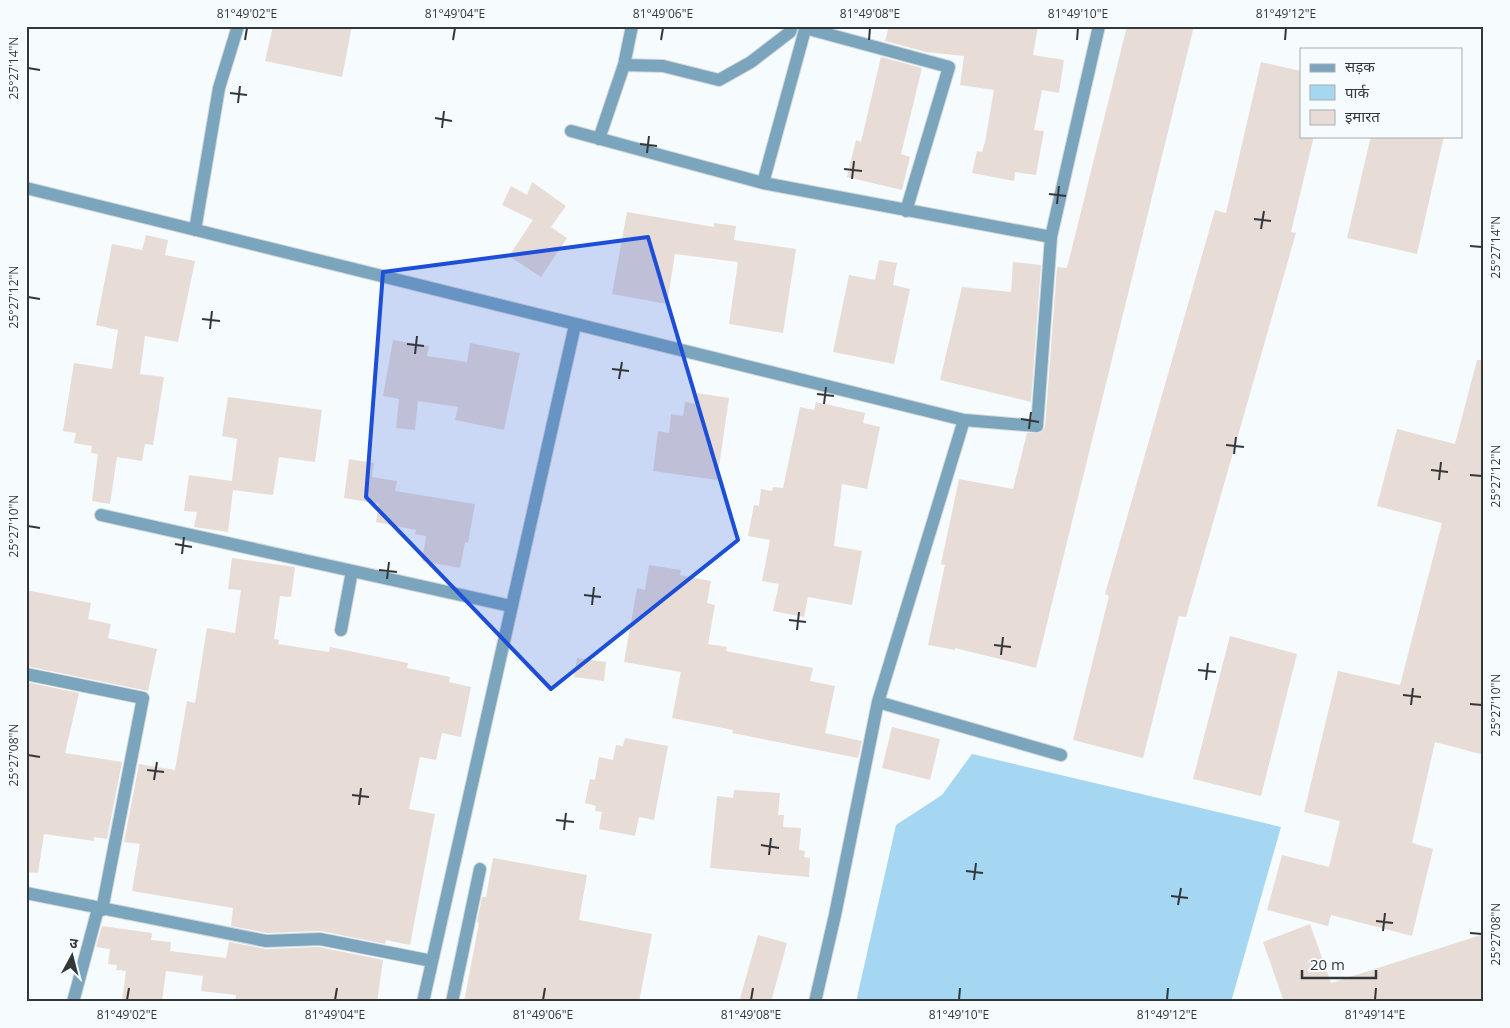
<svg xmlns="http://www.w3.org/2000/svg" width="1510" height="1028" font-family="'Open Sans','Noto Sans Devanagari',sans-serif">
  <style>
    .green { fill: #a6d7f2 }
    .building { fill: #e8dcd7 }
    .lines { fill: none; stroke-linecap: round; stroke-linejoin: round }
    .lane-casing { stroke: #d3d8db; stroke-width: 14 }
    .street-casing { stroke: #d3d8db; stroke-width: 14 }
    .lane { stroke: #7aa5bd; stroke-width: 12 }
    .street { stroke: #7aa5bd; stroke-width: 12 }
    .marked { fill: #1d4ed8; fill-opacity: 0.2; stroke: #1d4ed8; stroke-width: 4; stroke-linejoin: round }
    .ticks { fill: none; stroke: #33373a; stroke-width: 2 }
    .neatline { fill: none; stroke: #33373a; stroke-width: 2 }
    .ticks-label { font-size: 12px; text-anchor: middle; fill: #33373a }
  </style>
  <rect width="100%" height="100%" fill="#f6fbfe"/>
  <path class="green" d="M972 754 1281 827 1231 1002H856L896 825 942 795Z"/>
  <path class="building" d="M273 26H352L342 77 265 61Z
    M889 26H1038L1033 55 1064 60 1059 93 1042 90 1034 130 1044 131 1036 175 1015 172 1014 181 972 173 977 151 982 152 985 142 994 90 960 85 964 56 926 52 885 41Z
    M1127 26H1194L1036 668 955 648V650L928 645 945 565 941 564 959 479 1013 489 1027 433H1040L1045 427 1057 267 1067 268Z
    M881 57 922 68 901 154 910 157 902 190 847 177 856 140 861 142Z
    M1261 62 1301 71V136H1314L1291 232 1296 233 1186 617 1179 616 1143 758 1073 740 1109 596 1105 594 1215 210 1226 213Z
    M1371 136H1444L1417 254 1347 238Z
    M532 182 566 206 551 227 567 238 541 277 509 256 533 220 502 205 511 186 527 195Z
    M627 212 714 227V223L736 226 734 240 796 249 783 333 729 324 738 262 675 254 667 304 612 294Z
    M146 235 168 240 165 255 195 261 178 342 145 336 140 374 164 377 153 445 145 444 142 461 117 457 110 504 92 501 98 454 91 453 92 446 74 443 76 433 63 431 74 363 112 369 118 330 96 325 112 244 142 250Z
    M879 260 897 263 893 285 910 289 894 364 833 352 849 275 875 280Z
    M1013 262 1041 265 1031 402 940 380 962 287 1011 292Z
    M393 340 429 346 427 356 467 362 470 343 520 353 504 430 455 420 458 407 418 401 415 430 396 428 399 399 383 396Z
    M1477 360H1484V755L1435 742 1412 843 1433 849 1412 936 1331 915 1328 926 1267 910 1282 855 1329 867 1340 821 1304 812 1338 671 1400 685 1442 523 1377 506 1397 429 1455 444Z
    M697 393 729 398 717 480 653 471 658 431 669 433 671 414 683 416 685 402 696 404Z
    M228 397 322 410 315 462 279 457 273 495 233 490 228 532 194 527 197 512 184 511 189 475 232 481 237 439 222 436Z
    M816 402 865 413 863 423 880 427 867 489 842 484 834 546 862 551 852 605 808 597 804 617 773 611 779 584 762 581 770 540 748 536 754 505 759 506 761 489 772 491 773 487 783 488 800 407 814 410Z
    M349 459 374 463 372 477 397 481 395 491 475 504 468 543 465 542 460 568 422 561 426 536 415 534 416 530 376 522 379 504 344 498Z
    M232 558 295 567 291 597 280 596 274 639 279 640 278 644 329 652 330 647 408 663 407 668 450 677 449 682 471 687 461 737 442 733 436 760 420 757 409 809 435 814 410 945 386 940 385 944 321 931 267 933 231 926 233 908 132 891 140 844 124 842 139 764 175 770 187 701 195 703 207 628 235 633 241 590 228 589Z
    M649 565 681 570 680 575 711 581 707 603 715 605 708 644 727 647 726 651 813 668 810 681 835 686 825 733 862 741 858 758 732 733 733 730 672 718 681 672 624 662 637 588 645 590Z
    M26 590 91 603 88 619 111 624 108 638 157 649 148 691 26 666Z
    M1230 636 1297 654 1261 796 1193 779Z
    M577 658 606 662 604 681 574 677Z
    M26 682 79 693 65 753 122 762 107 839 94 837V841L44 834 38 873 26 872Z
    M892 727 940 739 930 780 882 768Z
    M625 738 668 746 654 820 639 817 635 836 599 829 602 812 595 811 596 806 585 803 590 779 595 780 599 757 613 760 616 745 623 746Z
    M734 790 780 793 778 815H784L783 827 801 828 799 850 805 851 804 857 810 858 809 877 710 868 717 796 733 798Z
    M493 858 587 875 579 920 652 934 639 1002H464L479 923 477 922 482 897H486Z
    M1310 924 1331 983 1484 934V1002H1284L1263 942Z
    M102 926 152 933 151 940 171 942 170 951 226 958 229 942 266 949 319 947 383 960 377 1002H235L236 995 201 991 203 976 166 971 162 1002H122L126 971 116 970 117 965 108 964 110 949 96 947Z
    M758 935 787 943 771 1002H739Z"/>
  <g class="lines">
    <g class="lane-casing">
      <path id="lane" d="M452 1002 480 869"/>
    </g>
    <g class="street-casing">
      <path id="street" d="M805 28 949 67 906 211
        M624 65 632 26
        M571 131 763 183 1051 237
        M599 139 624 65 663 66 719 80 751 62 790 32 792 26
        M763 183 806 26
        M26 188 964 420 1037 426 1051 237 1099 26
        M195 230 219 88 238 26
        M101 515 510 606
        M341 630 352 571
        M26 674 143 698 102 910
        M878 702 1061 755
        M26 893 266 941 320 939 432 961
        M73 1002 98 909
        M423 1002 575 325
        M815 1002 835 915 878 702 964 420"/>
    </g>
    <use href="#lane" class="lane"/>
    <use href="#street" class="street"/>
  </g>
  <path class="marked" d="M648 237 738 540 551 689 366 497 383 272Z"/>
  <path class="ticks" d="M245 40 247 28M453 40 455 28M661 40 663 28M869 40 870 28M1077 40 1078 28M1285 40 1286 28M28 68 40 70M230 93 247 95M238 103 240 86M435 118 452 121M442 128 444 111M640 144 657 146M647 153 649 136M844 169 862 171M852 179 854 161M1049 194 1066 196M1057 204 1059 186M1254 219 1271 221M1261 229 1264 211M1470 246 1482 247M28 297 40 299M202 319 220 321M210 329 212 311M407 344 424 346M415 354 417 336M612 369 629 371M619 379 622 362M817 394 834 396M824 404 826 387M1021 419 1039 422M1029 429 1031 412M1226 445 1244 447M1234 454 1236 437M1431 470 1448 472M1470 475 1482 476M1439 480 1441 462M28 526 40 528M175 544 192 547M182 554 184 537M379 570 397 572M387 579 389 562M584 595 601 597M592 605 594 587M789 620 806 622M797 630 799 612M994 645 1011 647M1001 655 1003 637M1198 670 1216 672M1206 680 1208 663M1403 695 1421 697M1470 704 1482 705M1411 705 1413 688M28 755 40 757M147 770 164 772M154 780 157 762M352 795 369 797M359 805 361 788M556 820 574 822M564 830 566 813M761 845 779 848M769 855 771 838M966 871 983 873M974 880 976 863M1171 896 1188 898M1178 905 1181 888M1376 921 1393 923M1383 931 1385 913M1470 933 1482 934M127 1000 129 988M335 1000 337 988M543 1000 545 988M751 1000 753 988M959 1000 960 988M1167 1000 1168 988M1375 1000 1376 988"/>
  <rect width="1510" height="1028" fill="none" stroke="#f6fbfe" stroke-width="55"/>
  <rect x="1300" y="48" width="162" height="90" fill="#f6fbfe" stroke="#a8adb0"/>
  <rect x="1310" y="64" width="25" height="8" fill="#7aa5bd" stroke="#a8adb0"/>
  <text x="1345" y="72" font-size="15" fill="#33373a">सड़क</text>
  <rect x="1310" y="85" width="25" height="15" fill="#a6d7f2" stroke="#a8adb0"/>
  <text x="1345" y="98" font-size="15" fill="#33373a">पार्क</text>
  <rect x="1310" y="110" width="25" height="15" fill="#e8dcd7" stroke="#a8adb0"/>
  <text x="1345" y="122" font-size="15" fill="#33373a">इमारत</text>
  <g transform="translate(72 956) rotate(7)" stroke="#f6fbfe" stroke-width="4" paint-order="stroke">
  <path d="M0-4L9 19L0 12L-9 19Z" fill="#33373a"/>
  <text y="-8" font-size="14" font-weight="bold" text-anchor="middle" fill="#33373a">उ</text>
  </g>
  <path d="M1302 970v8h74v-8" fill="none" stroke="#33373a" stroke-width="2.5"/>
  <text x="1310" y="970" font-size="15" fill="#33373a" stroke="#f6fbfe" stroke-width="4" paint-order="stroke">20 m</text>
  <rect x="28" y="28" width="1454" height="972" class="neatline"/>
  <g class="ticks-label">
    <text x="247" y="18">81°49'02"E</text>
    <text x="455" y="18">81°49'04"E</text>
    <text x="663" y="18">81°49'06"E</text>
    <text x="870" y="18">81°49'08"E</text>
    <text x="1078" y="18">81°49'10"E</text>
    <text x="1286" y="18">81°49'12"E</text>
    <text transform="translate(14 68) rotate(-90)" y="4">25°27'14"N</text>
    <text transform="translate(1496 247) rotate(-90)" y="4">25°27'14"N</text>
    <text transform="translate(14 297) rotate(-90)" y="4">25°27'12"N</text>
    <text transform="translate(1496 476) rotate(-90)" y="4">25°27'12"N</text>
    <text transform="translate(14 526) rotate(-90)" y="4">25°27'10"N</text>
    <text transform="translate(1496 705) rotate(-90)" y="4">25°27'10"N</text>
    <text transform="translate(14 755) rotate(-90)" y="4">25°27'08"N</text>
    <text transform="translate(1496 934) rotate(-90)" y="4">25°27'08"N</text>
    <text x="127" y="1019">81°49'02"E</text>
    <text x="335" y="1019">81°49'04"E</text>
    <text x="543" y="1019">81°49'06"E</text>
    <text x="751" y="1019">81°49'08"E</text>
    <text x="959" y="1019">81°49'10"E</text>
    <text x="1167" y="1019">81°49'12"E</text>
    <text x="1375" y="1019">81°49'14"E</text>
  </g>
</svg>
